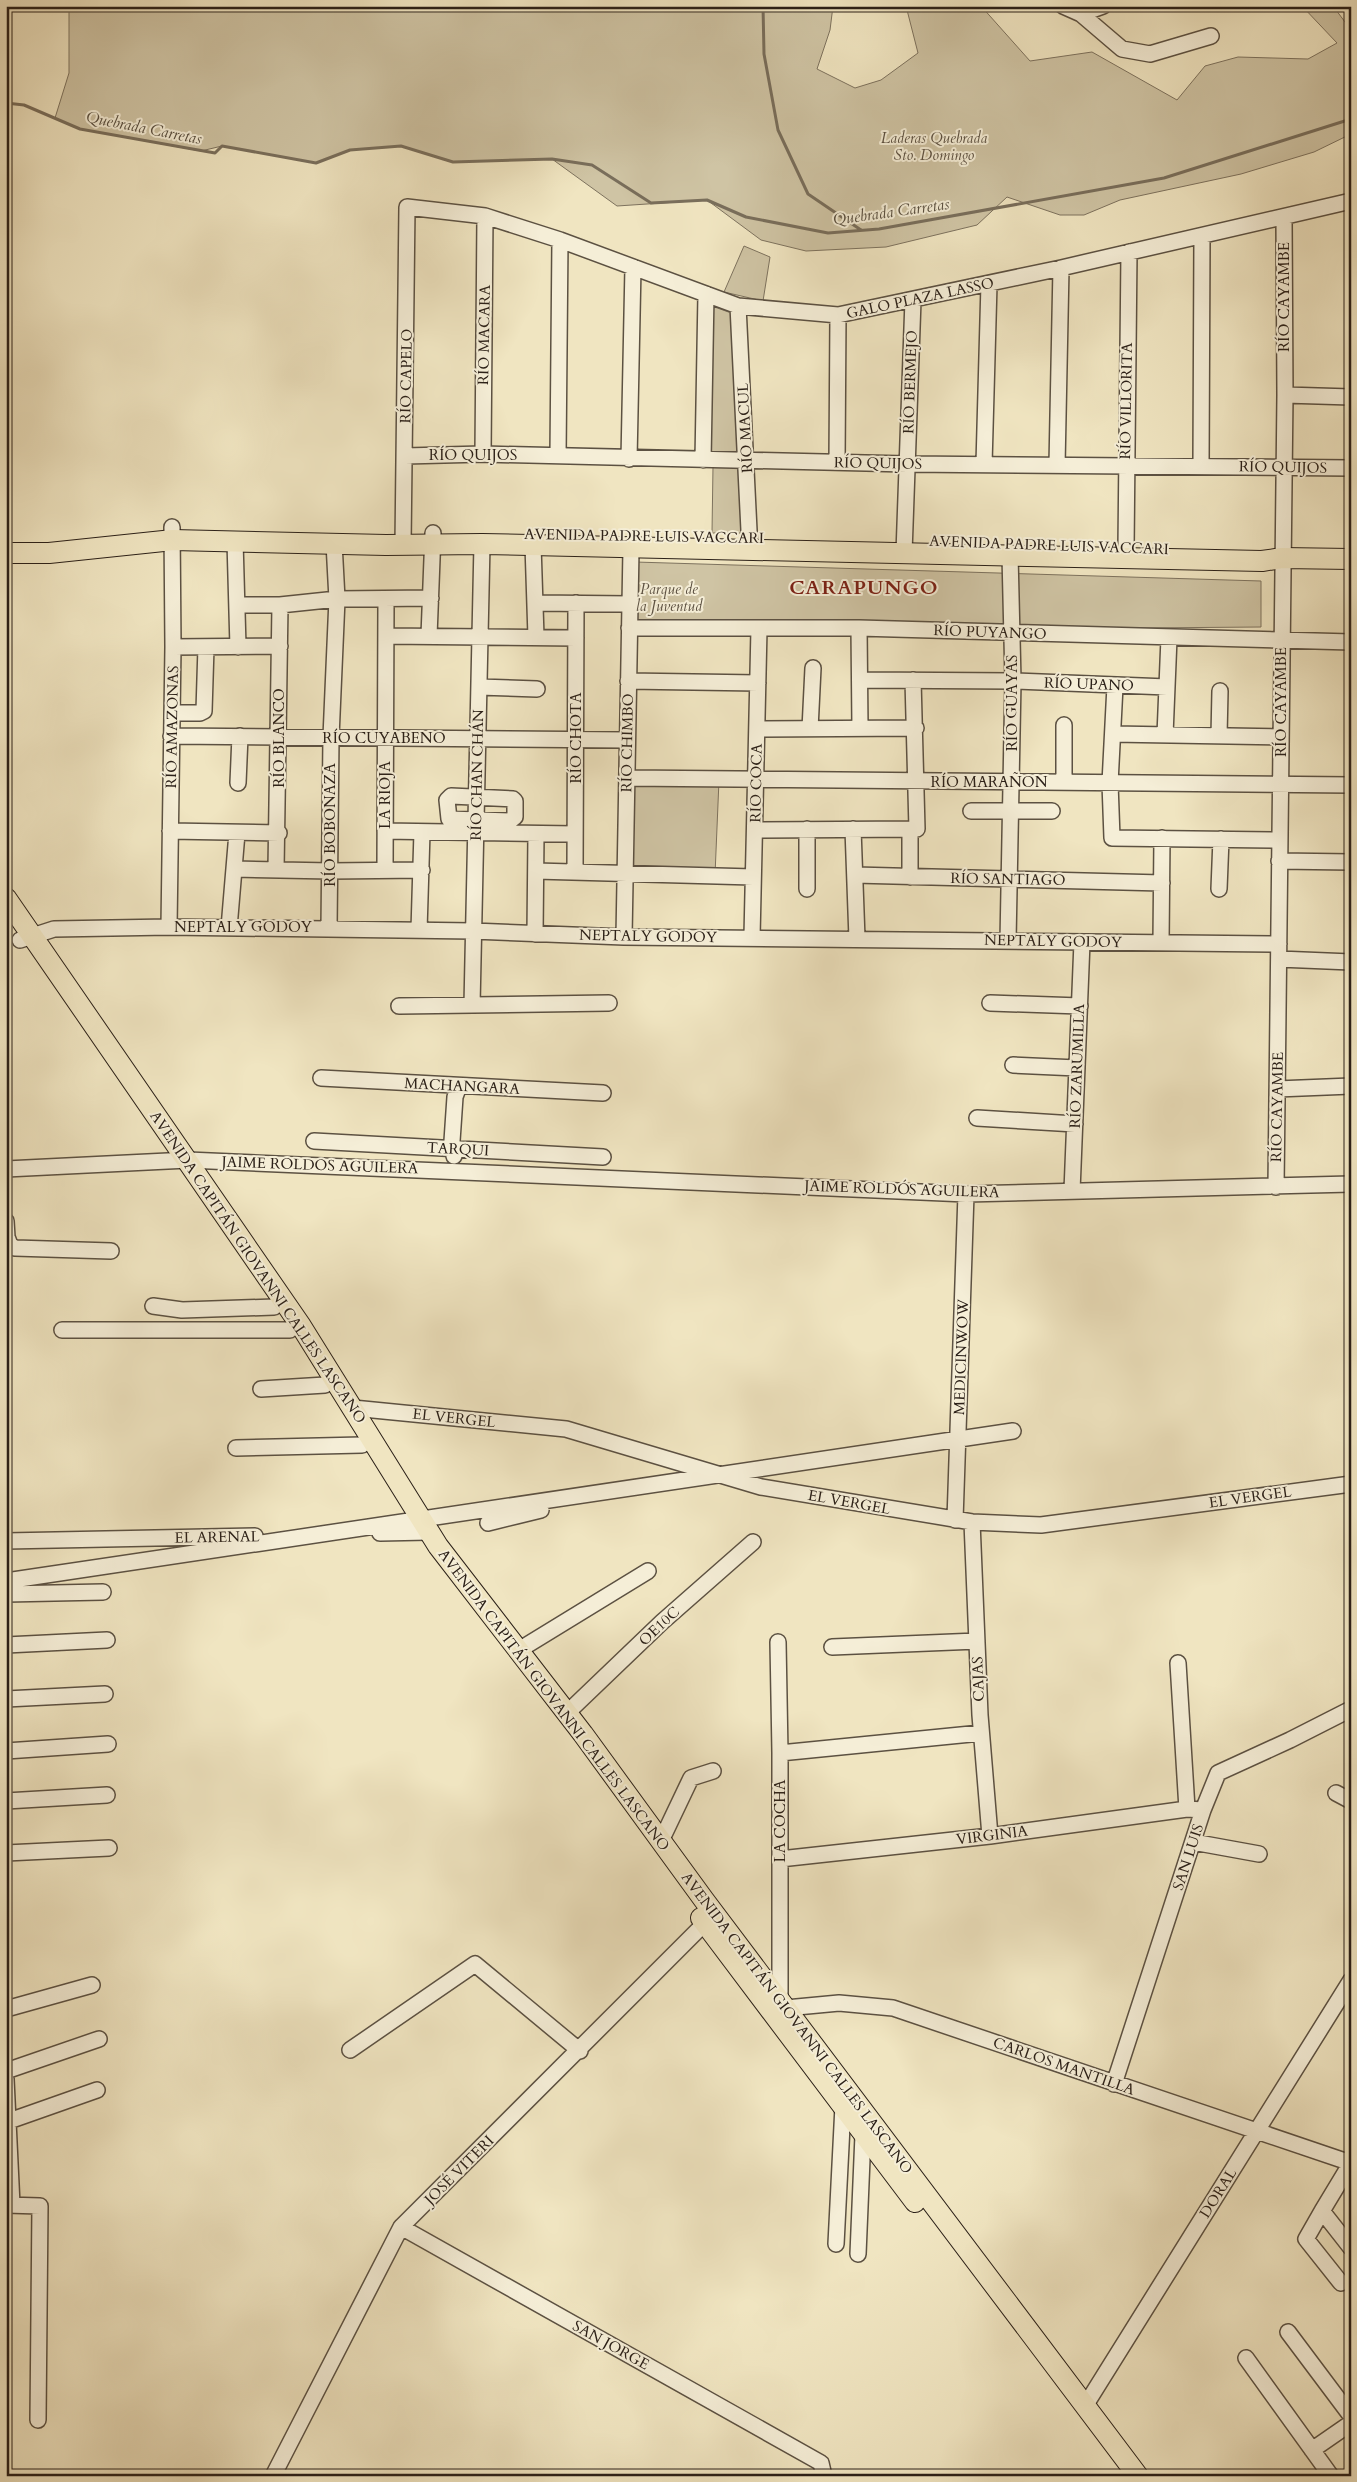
<svg xmlns="http://www.w3.org/2000/svg" width="1357" height="2482" font-family="Cardo,serif">
  <style>
    .green { fill: #cfc4a4; stroke: #7d725e }
    .lines { fill: none; stroke-linecap: round; stroke-linejoin: round }
    .stream { stroke: #796e5b; stroke-width: 3 }
    .minor-casing { stroke: #5c5142; stroke-width: 18 }
    .major-casing { stroke: #2b2018; stroke-width: 22 }
    .minor { stroke: #f5eed7; stroke-width: 15 }
    .major { stroke: #f0e5c1; stroke-width: 20 }
    .labels { text-anchor: middle; stroke-width: 4; stroke-linejoin: round; paint-order: stroke }
    .park-label { font-size: 15px; font-style: italic; fill: #5c5142; stroke: #f5eed7 }
    .street-label { font-size: 15px; fill: #2b2018; stroke: #f5eed7 }
    .water-label { font-size: 16px; font-style: italic; fill: #584e3f; stroke: #f5eed7 }
    .district-label { font-size: 20px; font-weight: bold; letter-spacing: 1px; fill: #7a1f14; stroke: #f5eed7 }
  </style>
  <rect width="100%" height="100%" fill="#f0e5c1"/>
  <filter id="stains"><feTurbulence type="fractalNoise" baseFrequency=".004" numOctaves="4"/><feColorMatrix values="0 0 0 0 .2 0 0 0 0 .09 0 0 0 0 .02 0 0 0 .5 -.17"/></filter>
  <radialGradient id="worn" r=".72"><stop offset=".6" stop-color="#630" stop-opacity="0"/><stop offset="1" stop-color="#630" stop-opacity=".3"/></radialGradient>
  <path class="green" d="M69 6H833L830 30 817 69 855 88 881 80 918 53 906 6H981L1030 61 1092 52 1177 100 1205 66 1238 57 1308 59 1337 43 1302 6H1333L1351 30V134L1314 152 1241 174 1120 200 1084 215H1060L1007 197 977 225 886 247 806 251 761 240 707 200 617 206 552 159 453 162 401 146 350 150 316 163 222 146 201 151 80 129 55 118 69 73Z
    M744 246 770 257 763 301 724 292Z
    M709 305 734 314 742 455 707 454Z
    M743 465 745 533H712L713 466Z
    M635 562 1261 581V627L634 632Z
    M719 780 715 875 628 874V782Z"/>
  <g class="lines">
    <path class="stream" d="M763 6 764 54 778 130 808 194 861 230
      M6 103 24 105 80 129 215 153 222 146 316 163 350 150 401 146 453 162 552 159 592 165 651 203 707 200 746 217 828 233 879 229 1164 178 1351 119"/>
    <g class="minor-casing">
      <path id="minor" d="M1063 6 1081 14 1122 49 1150 54 1211 36
        M1081 14 1103 6
        M738 306 750 551
        M1285 395 1351 397
        M483 454 485 216
        M405 456 483 454 907 464 1351 468
        M558 456 560 240
        M629 459 633 267
        M703 460 706 294
        M837 462 838 315
        M984 464 989 284
        M1057 465 1061 268
        M1201 466 1202 236
        M235 541 238 647
        M403 545 407 207 485 216 560 240 738 306 838 315 1061 268 1351 201
        M533 545 536 637
        M1126 549 1129 252
        M904 553 913 300
        M536 603 630 604
        M238 605H280L337 599 431 598
        M629 628H859L1351 642
        M859 628 860 728
        M386 636 576 638
        M429 636 433 533
        M173 647 280 646
        M861 680 1013 681 1167 687
        M628 681 758 683
        M1115 686 1110 783 1112 838 1280 840
        M479 687 537 689
        M172 713H200L204 711 206 647
        M1064 725V782
        M757 729 916 728
        M810 729 813 668
        M1113 734 1280 737
        M1165 735 1169 638
        M171 736 627 740
        M1219 736 1220 691
        M627 778 1351 785
        M238 783 240 736
        M451 796 513 799 515 801V817L510 821 449 819 447 800Z
        M971 811H1052
        M853 829 857 939
        M910 829V877
        M755 830 917 829 913 680
        M170 831 279 833
        M385 831 575 834
        M1279 861 1351 862
        M234 869 331 871 422 870
        M276 870 280 605
        M385 870 386 600
        M536 871 753 877
        M575 872 576 603
        M855 875 1162 883
        M807 889V829
        M1219 889 1221 839
        M169 927 173 647 172 527
        M229 928 237 833
        M329 928 331 737 337 599 334 543
        M419 930 422 832
        M535 934 536 834
        M624 937 631 549
        M752 937 759 629
        M20 940 54 929 169 927 473 931 624 937 1279 944
        M1008 941 1013 681 1010 555
        M1161 942 1162 838
        M1279 959 1351 962
        M990 1003 1080 1006
        M472 1005 482 544
        M399 1006 609 1003
        M1013 1065 1077 1068
        M321 1078 603 1093
        M1277 1089 1351 1086
        M977 1118 1075 1124
        M314 1141 603 1157
        M454 1156 452 1141 455 1097 459 1086
        M6 1169 188 1160 966 1194 1351 1184
        M1276 1187 1285 395 1284 218
        M1072 1191 1082 942
        M6 1221 7 1237 10 1245 15 1248 111 1251
        M153 1306 182 1310 274 1307
        M62 1330H290
        M261 1389 325 1385
        M353 1408 566 1429 761 1487 972 1522 1041 1525 1351 1484
        M236 1448 362 1445
        M955 1520 966 1194
        M972 1522 980 1715 990 1836
        M488 1523 541 1510
        M380 1533 428 1532
        M6 1541 255 1536
        M6 1581 1013 1431
        M6 1594 103 1592
        M778 1642 780 1753V2000
        M6 1645 107 1640
        M832 1647 977 1641
        M519 1650 648 1571
        M1178 1663 1187 1809
        M6 1699 105 1694
        M567 1713 662 1622 753 1542
        M6 1751 108 1744
        M780 1753 981 1733
        M1336 1793 1351 1801
        M6 1801 107 1795
        M661 1841 691 1778 713 1771
        M1193 1842 1259 1854
        M6 1853 109 1848
        M780 1859 990 1836 1187 1809 1203 1810
        M6 2009 92 1985
        M779 2013 786 2008 839 2003 893 2008 1351 2163
        M350 2050 475 1964 580 2051
        M6 2071 99 2039
        M6 2079 12 2205
        M1114 2084 1203 1810 1218 1773 1290 1740 1351 1709
        M9 2121 97 2090
        M1351 2163 1322 2211 1351 2248
        M6 2205 40 2206 38 2420
        M1322 2211 1306 2239 1341 2283
        M401 2227 821 2463 824 2476
        M836 2244 843 2106
        M858 2254 863 2135
        M1288 2332 1351 2416
        M1246 2358 1331 2476
        M1085 2406 1351 1980
        M1312 2450 1351 2423
        M273 2476 401 2227 711 1917"/>
    </g>
    <g class="major-casing">
      <path id="major" d="M6 553H49L173 540 386 545 482 544 1262 561 1282 558 1351 559
        M6 898 301 1326 438 1546 583 1734 704 1900 1138 2476
        M701 1918 915 2202"/>
    </g>
    <use href="#minor" class="minor"/>
    <use href="#major" class="major"/>
  </g>
  <g class="labels">
    <g class="park-label">
      <text x="934" y="143">Laderas Quebrada<tspan x="934" dy="17">Sto. Domingo</tspan></text>
      <text x="669" y="594">Parque de<tspan x="669" dy="17">la Juventud</tspan></text>
    </g>
    <g class="street-label">
      <text transform="translate(1284 297) rotate(-90)" y="5">RÍO CAYAMBE</text>
      <text transform="translate(920 298) rotate(-12)" y="5">GALO PLAZA LASSO</text>
      <text transform="translate(484 335) rotate(-89)" y="5">RÍO MACARA</text>
      <text transform="translate(406 376) rotate(-89)" y="5">RÍO CAPELO</text>
      <text transform="translate(910 382) rotate(-88)" y="5">RÍO BERMEJO</text>
      <text transform="translate(1126 401) rotate(-89)" y="5">RÍO VILLORITA</text>
      <text transform="translate(745 428) rotate(-93)" y="5">RÍO MACUL</text>
      <text x="473" y="460">RÍO QUIJOS</text>
      <text transform="translate(878 463) rotate(1)" y="5">RÍO QUIJOS</text>
      <text transform="translate(1283 467) rotate(1)" y="5">RÍO QUIJOS</text>
      <text transform="translate(644 536) rotate(1)" y="5">AVENIDA PADRE LUIS VACCARI</text>
      <text transform="translate(1049 545) rotate(2)" y="5">AVENIDA PADRE LUIS VACCARI</text>
      <text transform="translate(990 632) rotate(2)" y="5">RÍO PUYANGO</text>
      <text transform="translate(1089 684) rotate(2)" y="5">RÍO UPANO</text>
      <text transform="translate(1281 702) rotate(-90)" y="5">RÍO CAYAMBE</text>
      <text transform="translate(1012 703) rotate(-90)" y="5">RÍO GUAYAS</text>
      <text transform="translate(172 727) rotate(-89)" y="5">RÍO AMAZONAS</text>
      <text transform="translate(279 738) rotate(-90)" y="5">RÍO BLANCO</text>
      <text x="384" y="743">RÍO CUYABENO</text>
      <text transform="translate(576 738) rotate(-90)" y="5">RÍO CHOTA</text>
      <text transform="translate(627 743) rotate(-89)" y="5">RÍO CHIMBO</text>
      <text transform="translate(477 775) rotate(-89)" y="5">RÍO CHAN CHÁN</text>
      <text x="989" y="787">RÍO MARAÑON</text>
      <text transform="translate(756 783) rotate(-89)" y="5">RÍO COCA</text>
      <text transform="translate(385 795) rotate(-90)" y="5">LA RIOJA</text>
      <text transform="translate(330 825) rotate(-90)" y="5">RÍO BOBONAZA</text>
      <text transform="translate(1008 879) rotate(1)" y="5">RÍO SANTIAGO</text>
      <text x="243" y="932">NEPTALY GODOY</text>
      <text transform="translate(648 936) rotate(1)" y="5">NEPTALY GODOY</text>
      <text transform="translate(1053 941) rotate(1)" y="5">NEPTALY GODOY</text>
      <text transform="translate(1077 1066) rotate(-88)" y="5">RÍO ZARUMILLA</text>
      <text transform="translate(462 1086) rotate(3)" y="5">MACHANGARA</text>
      <text transform="translate(1277 1107) rotate(-89)" y="5">RÍO CAYAMBE</text>
      <text transform="translate(458 1149) rotate(3)" y="5">TARQUI</text>
      <text transform="translate(320 1165) rotate(2)" y="5">JAIME ROLDOS AGUILERA</text>
      <text transform="translate(902 1189) rotate(2)" y="5">JAIME ROLDÓS AGUILERA</text>
      <text transform="translate(258 1267) rotate(56)" y="5">AVENIDA CAPITÁN GIOVANNI CALLES LASCANO</text>
      <text transform="translate(961 1357) rotate(-88)" y="5">MEDICINWOW</text>
      <text transform="translate(454 1418) rotate(6)" y="5">EL VERGEL</text>
      <text transform="translate(1250 1497) rotate(-8)" y="5">EL VERGEL</text>
      <text transform="translate(849 1502) rotate(10)" y="5">EL VERGEL</text>
      <text transform="translate(217 1537) rotate(-1)" y="5">EL ARENAL</text>
      <text transform="translate(659 1626) rotate(-43)" y="5">OE10C</text>
      <text transform="translate(978 1679) rotate(-92)" y="5">CAJAS</text>
      <text transform="translate(554 1700) rotate(53)" y="5">AVENIDA CAPITÁN GIOVANNI CALLES LASCANO</text>
      <text transform="translate(780 1821) rotate(-90)" y="5">LA COCHA</text>
      <text transform="translate(992 1835) rotate(-7)" y="5">VIRGINIA</text>
      <text transform="translate(1188 1857) rotate(-72)" y="5">SAN LUIS</text>
      <text transform="translate(797 2023) rotate(53)" y="5">AVENIDA CAPITÁN GIOVANNI CALLES LASCANO</text>
      <text transform="translate(1064 2066) rotate(19)" y="5">CARLOS MANTILLA</text>
      <text transform="translate(459 2170) rotate(-45)" y="5">JOSÉ VITERI</text>
      <text transform="translate(1218 2193) rotate(-58)" y="5">DORAL</text>
      <text transform="translate(611 2345) rotate(29)" y="5">SAN JORGE</text>
    </g>
    <g class="water-label">
      <text transform="translate(144 127) rotate(11)" y="6">Quebrada Carretas</text>
      <text transform="translate(891 211) rotate(-8)" y="6">Quebrada Carretas</text>
    </g>
    <g class="district-label">
      <text x="864" y="594">CARAPUNGO</text>
    </g>
  </g>
  <rect width="1357" height="2482" fill="none" stroke="#f0e5c1" stroke-width="25"/>
  <rect x="8" y="8" width="1342" height="2467" fill="none" stroke="#2b2018" stroke-width="2.5"/>
  <rect x="12" y="12" width="1332" height="2457" fill="none" stroke="#2b2018"/>
  <rect width="100%" height="100%" filter="url(#stains)"/>
  <rect width="100%" height="100%" fill="url(#worn)"/>
</svg>
